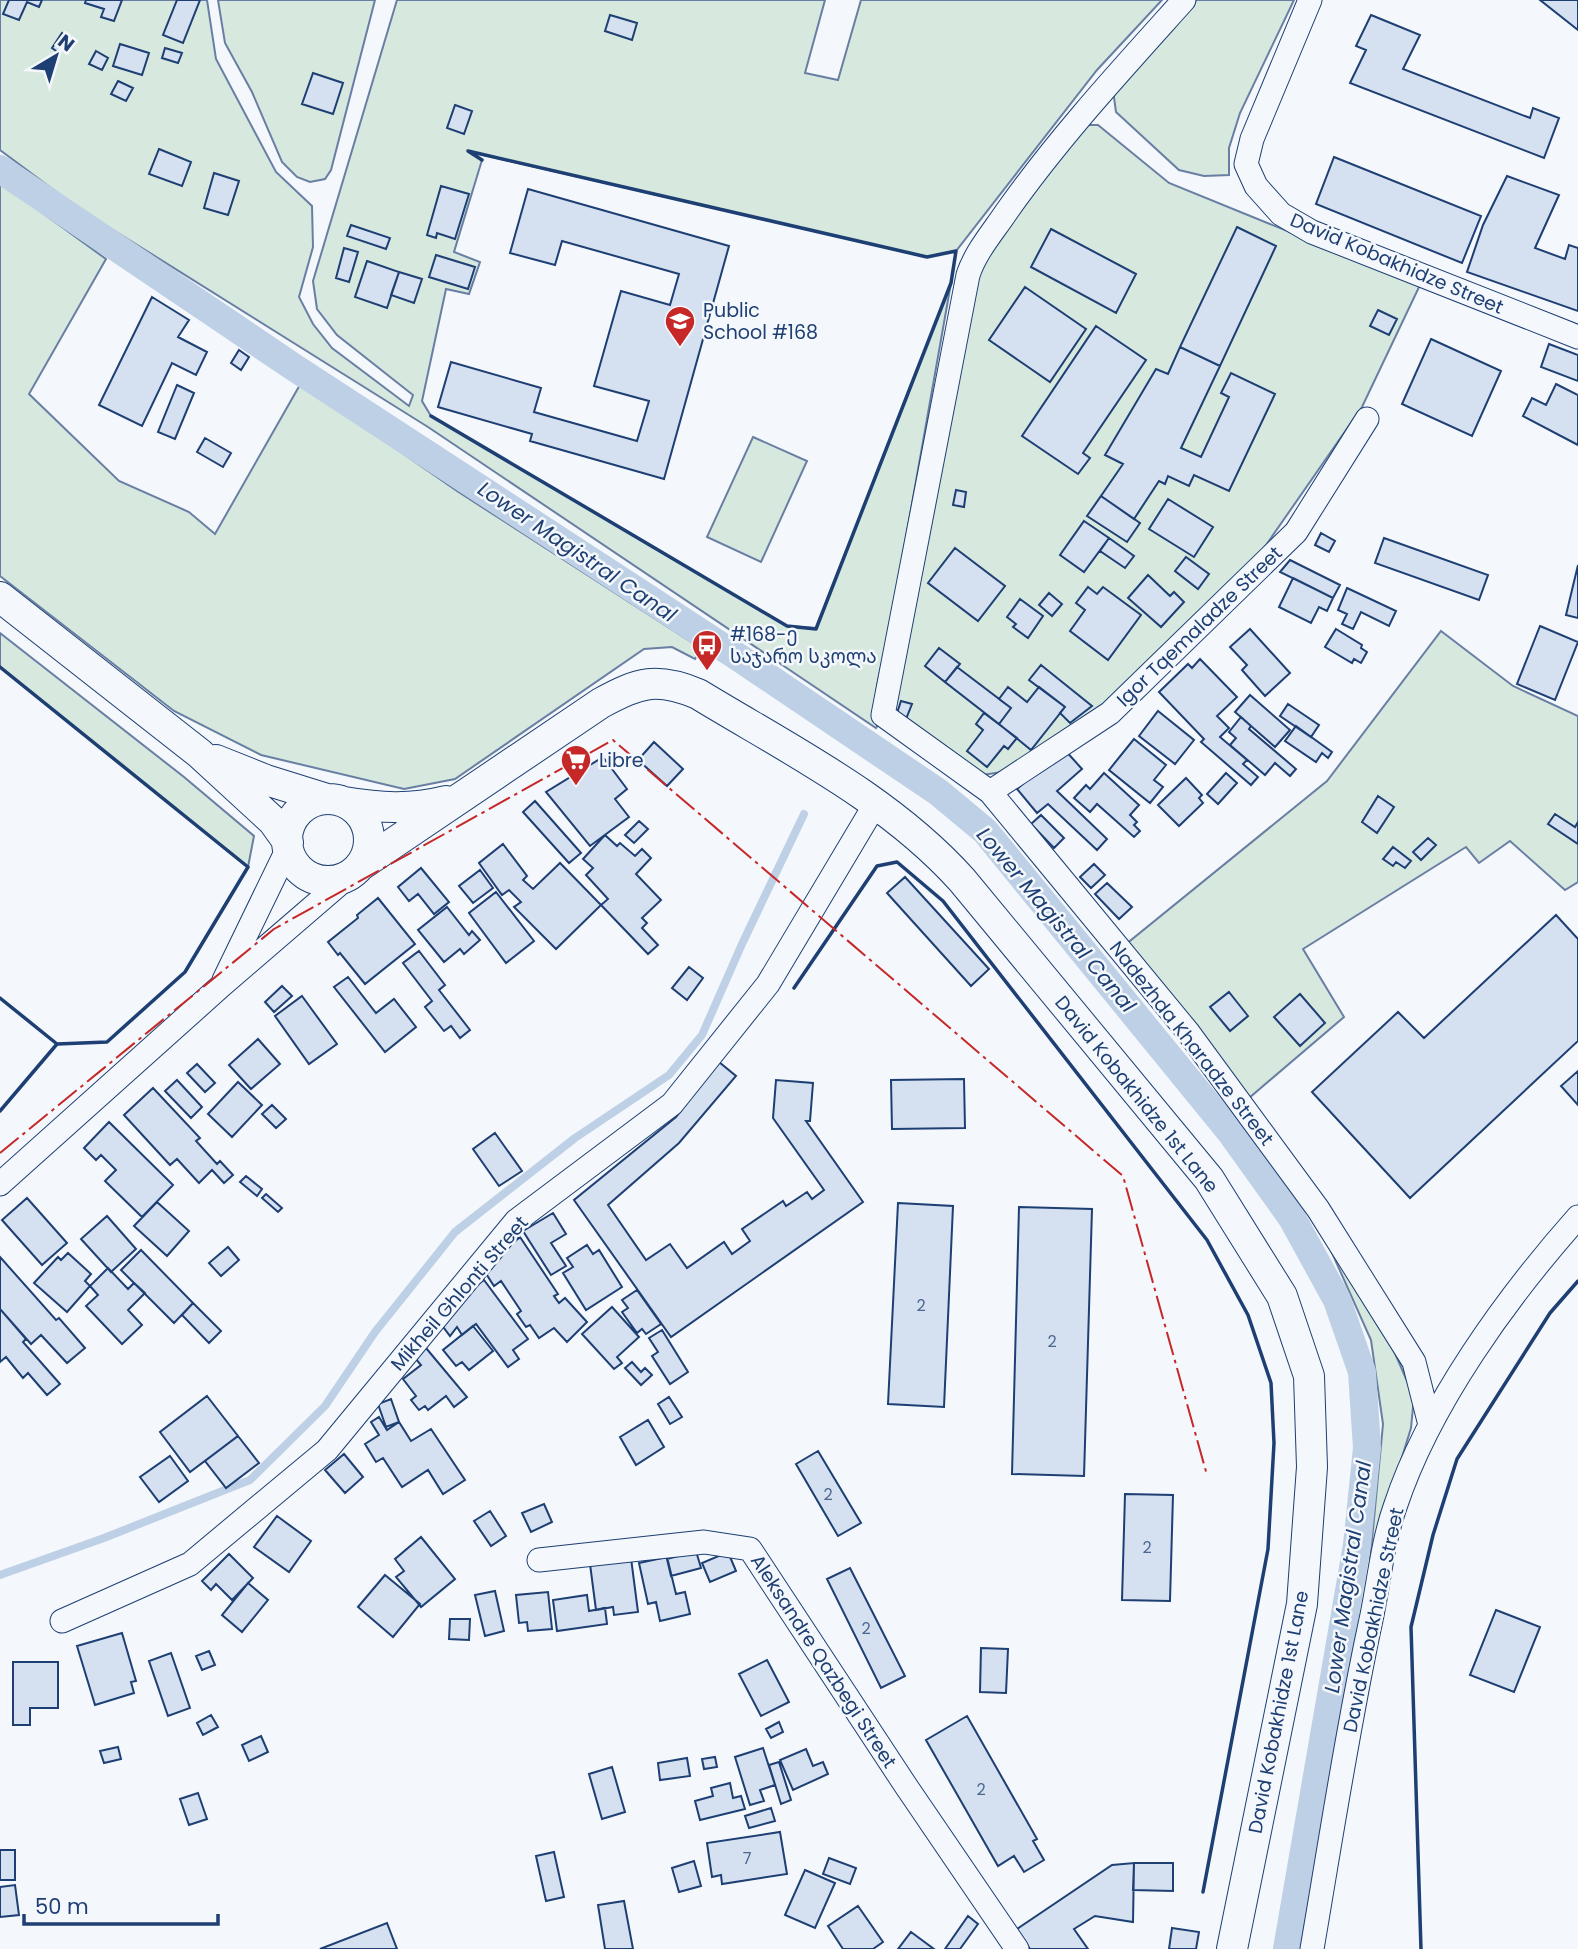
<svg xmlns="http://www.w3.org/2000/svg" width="1578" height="1949" font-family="Poppins,'Noto Sans Georgian',sans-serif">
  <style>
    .green { fill: #d7e8df; stroke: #687fa3; stroke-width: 2 }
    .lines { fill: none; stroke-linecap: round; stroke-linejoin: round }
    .stream { stroke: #bed0e5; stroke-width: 8 }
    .canal { stroke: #bed0e5; stroke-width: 28 }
    .building { fill: #d5e0f0; stroke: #1d3f73; stroke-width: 2 }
    .minor-casing { stroke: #1d3f73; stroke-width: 25 }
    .tertiary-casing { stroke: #1d3f73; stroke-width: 32 }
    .minor { stroke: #f4f7fb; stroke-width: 23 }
    .tertiary { stroke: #f4f7fb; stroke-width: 30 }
    .wall { stroke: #1d3f73; stroke-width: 3.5 }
    .power { stroke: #c62828; stroke-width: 2; stroke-dasharray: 24 5 3.5 5; stroke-linecap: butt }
    .labels { text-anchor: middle; stroke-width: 5; stroke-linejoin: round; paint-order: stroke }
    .number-label { font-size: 16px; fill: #4b6792 }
    .street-label { font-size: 19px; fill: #1d3f73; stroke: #f4f7fb }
    .poi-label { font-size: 19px; fill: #1d3f73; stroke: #f4f7fb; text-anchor: start }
    .water-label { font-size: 21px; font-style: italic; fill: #1d3f73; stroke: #f4f7fb }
  </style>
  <rect width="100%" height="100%" fill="#f4f7fb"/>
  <path class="green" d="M0 0H207L216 59 276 172 312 206 313 247 299 297 313 324 332 348 409 406 413 395 337 335 317 309 313 281 397 0H825L805 73 838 80 861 0H1162L1097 70 956 251 927 257 470 152 482 160 454 252 480 262 469 294 446 289 422 401 431 416 787 626 816 628 951 283 889 634C883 663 870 694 879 723L876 728 428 427 78 208 0 150Z
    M218 0H375L331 170 325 179 310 182 297 177 282 162 252 92 225 43Z
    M1196 0H1294L1240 113 1229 148V175L1204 176 1179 170 1116 112 1113 90Z
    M1081 125H1098L1169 183 1420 285 1362 407 1264 548 1112 699 1002 772 982 775 893 718 978 261Z
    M0 182 106 259 29 394 119 481 189 512 215 534 301 383 457 491 702 649 695 659 672 647 644 649 455 779 404 789 261 755 174 711 0 576Z
    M753 437 807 461 761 562 707 537Z
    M1441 631 1513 686 1578 716V882L1565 890 1510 841 1479 863 1466 847 1303 949 1344 1017 1249 1098 1125 945 1327 781Z
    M0 633 184 777 254 836 248 867 0 667Z
    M1324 1235 1394 1351 1414 1397 1411 1428 1370 1561 1383 1424 1371 1340Z"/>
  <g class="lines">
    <path class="stream" d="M0 1575 104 1538 250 1480 325 1406 375 1332 455 1232 575 1138 669 1075 702 1035 742 944 804 814"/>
    <path class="canal" d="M0 169 295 368 738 657 938 792 985 831 1232 1134 1292 1218 1337 1300 1362 1372 1367 1448 1357 1545 1287 1949"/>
  </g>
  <path class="building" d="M9 0H42L39 7 27 2 19 20 3 14Z
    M86 0H122L114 21 101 17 104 9 85 3Z
    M177 0H200L183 43 163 35Z
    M1540 0H1578V30Z
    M610 15 637 23 632 40 605 31Z
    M1371 15 1420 35 1403 69 1530 118 1533 108 1559 118 1544 158 1350 83 1366 50 1356 46Z
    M62 33 69 38 59 53 52 48Z
    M120 44 149 53 142 75 113 66Z
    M165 48 182 53 178 63 162 58Z
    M96 51 108 58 102 70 89 64Z
    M313 73 343 83 333 114 302 104Z
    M118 81 133 88 126 101 111 94Z
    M455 105 472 111 464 134 447 128Z
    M159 149 191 162 182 186 149 174Z
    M1334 157 1481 216 1462 263 1316 204Z
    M214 173 239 181 228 215 204 208Z
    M1507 176 1559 195 1535 248 1565 259 1569 245 1578 248V311L1467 272 1483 225Z
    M441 186 469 194 455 239 437 233 436 238 427 235Z
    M528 189 729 246 664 479 530 441 532 434 438 407 451 362 541 388 534 412 637 441 649 401 594 386 621 291 670 305 679 274 562 241 555 265 510 253Z
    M351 225 390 238 386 249 347 236Z
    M1237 227 1276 246 1220 366 1180 347Z
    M1051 229 1136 274 1116 313 1031 267Z
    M344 248 358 252 349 282 336 278Z
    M436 255 475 267 468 289 429 277Z
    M367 261 399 272 387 308 355 297Z
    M399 272 422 279 414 303 391 295Z
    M1025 287 1086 329 1050 382 989 340Z
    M152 297 189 320 178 337 207 352 196 375 172 363 142 426 99 405Z
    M1378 310 1397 319 1389 335 1370 326Z
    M1096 326 1146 360 1083 453 1090 458 1078 474 1022 436Z
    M1431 339 1501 371 1472 436 1402 404Z
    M1549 344 1578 355V381L1541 367Z
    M1180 347 1220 366 1181 448 1201 457 1229 397 1221 393 1231 373 1275 394 1229 491 1194 475 1189 486 1168 476 1165 484 1159 481 1134 519 1101 496 1123 464 1105 455 1156 369 1168 374Z
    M239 350 249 357 241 370 231 363Z
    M1556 384 1578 395V445L1523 416 1532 398 1546 405Z
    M177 385 194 393 175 439 158 432Z
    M205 438 231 453 223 467 197 452Z
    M956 490 966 492 964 507 953 505Z
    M1101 496 1140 523 1127 542 1087 516Z
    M1168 499 1213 527 1194 557 1149 529Z
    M1084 521 1109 538 1084 572 1060 555Z
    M1321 533 1335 541 1329 552 1315 545Z
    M1109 538 1134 556 1125 568 1100 551Z
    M1384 538 1488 575 1479 600 1375 563Z
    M955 548 1005 586 978 621 928 583Z
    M1186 557 1209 574 1198 589 1175 571Z
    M1290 560 1340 585 1333 598 1280 572Z
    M1578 565V618L1566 615Z
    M1148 575 1170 596 1174 592 1184 602 1161 627 1128 598Z
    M1293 578 1333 598 1327 611 1319 607 1311 623 1279 607Z
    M1088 587 1097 594 1103 587 1141 615 1108 660 1070 631 1085 610 1076 603Z
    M1347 588 1396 611 1389 626 1361 612 1353 629 1342 624 1347 614 1338 610Z
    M1049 593 1062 604 1052 616 1039 605Z
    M1020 599 1043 616 1028 638 1013 627 1016 624 1007 617Z
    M1540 626 1578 642 1555 700 1517 684Z
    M1250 629 1290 673 1265 696 1242 670 1247 665 1230 647Z
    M1336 629 1362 645 1361 648 1367 652 1361 663 1354 659 1352 663 1325 647Z
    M939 648 960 664 945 682 925 666Z
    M1200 659 1237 697 1217 716 1229 728 1220 737 1247 760 1243 764 1258 777 1251 785 1201 742 1204 739 1159 692 1188 664 1192 668Z
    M1041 665 1092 706 1070 723 1060 713 1065 707 1029 680Z
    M957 667 1011 708 999 724 945 682Z
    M1008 687 1027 702 1039 687 1065 707 1031 750 999 724 1011 708 999 699Z
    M1250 695 1290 730 1275 747 1235 712Z
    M901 701 912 704 906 719 896 716Z
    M1288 704 1319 725 1311 737 1280 716Z
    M1158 711 1194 740 1175 764 1139 736Z
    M984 713 1017 738 1008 749 1004 746 987 767 967 751 983 730 976 724Z
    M1241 717 1251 726 1249 729 1296 769 1290 776 1275 763 1265 775 1230 745 1236 738 1229 732Z
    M1296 726 1332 752 1328 758 1322 753 1316 762 1285 741Z
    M1134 739 1166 765 1154 780 1163 787 1150 803 1109 770Z
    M654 742 683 769 667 786 638 760Z
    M1064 749 1082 769 1057 791 1107 839 1097 850 1048 804 1037 813 1017 789Z
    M603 757 627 789 615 799 629 817 590 846 546 792Z
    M1104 773 1139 805 1130 815 1137 822 1134 825 1140 831 1134 837 1097 804 1090 812 1074 798 1086 785 1090 789Z
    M1226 773 1237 783 1218 804 1207 794Z
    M1186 778 1202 795 1199 798 1203 803 1179 826 1158 805Z
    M1378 796 1394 807 1377 833 1362 822Z
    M535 801 581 853 569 863 523 812Z
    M1555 814 1575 827 1578 822V844L1548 824Z
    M1041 815 1064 838 1054 848 1031 824Z
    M639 821 648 829 634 843 625 835Z
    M605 835 617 846 620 843 635 856 642 849 651 858 636 874 661 900 642 918 647 923 642 928 658 945 648 954 601 905 608 899 586 875 593 868 583 859Z
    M1428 838 1436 845 1421 860 1413 852Z
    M503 844 527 876 523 880 533 889 560 863 601 905 556 949 514 907 521 902 509 890 502 895 479 863Z
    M1393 847 1411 861 1405 868 1396 862 1393 866 1383 859Z
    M1094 864 1105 875 1091 888 1080 877Z
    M421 868 449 902 434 914 418 894 409 901 398 887Z
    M480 870 493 888 473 903 459 886Z
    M905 877 989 969 971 986 887 893Z
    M1107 883 1132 907 1119 919 1095 894Z
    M496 892 534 941 506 963 469 913Z
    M378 898 415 944 365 984 340 953 338 955 328 942 358 918 357 915Z
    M447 907 469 935 472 931 480 940 464 954 460 949 444 962 418 930Z
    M1556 915 1578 939V1041L1410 1198 1312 1092 1398 1012 1424 1038Z
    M419 951 445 985 439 990 470 1030 460 1038 451 1026 444 1031 425 1007 432 1001 403 963Z
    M689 967 703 978 687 1000 672 988Z
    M348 977 376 1013 394 999 416 1027 385 1052 334 987Z
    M282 986 292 996 274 1012 265 1002Z
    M1229 992 1248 1016 1230 1031 1210 1007Z
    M1300 994 1325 1023 1300 1046 1274 1017Z
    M302 996 337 1044 309 1064 275 1016Z
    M258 1039 280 1064 251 1089 229 1065Z
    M719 1062 736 1076 679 1143 608 1205 646 1260 670 1244 687 1268 724 1242 732 1254 750 1241 742 1229 783 1201 786 1206 807 1192 812 1199 824 1190 773 1118 776 1080 813 1083 810 1121H806L863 1202 671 1337 574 1200 676 1117Z
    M197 1064 215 1083 205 1092 187 1073Z
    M1578 1071V1105L1561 1086Z
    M964 1079 965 1128 892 1129 891 1080Z
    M177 1080 202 1107 191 1118 165 1091Z
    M238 1082 262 1105 232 1137 208 1114Z
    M153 1088 200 1138 196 1141 217 1164 220 1161 233 1175 224 1183 212 1170 199 1183 177 1159 170 1165 124 1115Z
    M272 1105 286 1119 276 1128 262 1114Z
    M109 1122 173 1185 142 1217 105 1181 116 1170 101 1155 96 1160 84 1148Z
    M495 1133 522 1171 499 1186 473 1149Z
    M246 1176 262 1189 257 1196 240 1182Z
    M266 1194 282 1208 278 1212 262 1198Z
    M27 1198 67 1243 42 1265 2 1220Z
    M157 1202 189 1231 167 1256 134 1226Z
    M898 1203 953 1206 944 1407 888 1404Z
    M1019 1207 1092 1209 1084 1476 1012 1474Z
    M553 1213 566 1234 551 1243 566 1266 551 1275 523 1231Z
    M107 1216 136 1249 111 1272 81 1239Z
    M520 1237 558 1294 554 1296 559 1303 565 1298 587 1322 567 1342 554 1328 539 1338 530 1325 526 1327 517 1314 521 1311 501 1281 494 1286 483 1269Z
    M587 1245 593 1254 599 1250 622 1287 586 1310 563 1273 573 1267 567 1258Z
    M228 1247 239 1260 221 1276 209 1263Z
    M141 1250 193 1303 174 1323 121 1270Z
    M68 1253 91 1274 85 1281 90 1286 67 1312 34 1283 58 1257 61 1260Z
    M0 1257 56 1320 59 1318 85 1348 67 1363 41 1335 31 1344 0 1309Z
    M108 1268 128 1289 134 1283 145 1293 128 1310 142 1325 122 1344 86 1306 98 1295 90 1286Z
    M484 1280 528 1339 513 1350 519 1359 508 1367 476 1324 462 1335 457 1327 450 1336 438 1320 462 1296Z
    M637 1290 661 1324 646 1334 642 1329 637 1333 622 1312 628 1308 622 1300Z
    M193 1303 221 1331 209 1343 182 1315Z
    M612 1307 639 1337 617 1357 622 1363 614 1369 582 1334Z
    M0 1309 26 1339 23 1342 60 1384 47 1395 28 1373 23 1378 6 1357 0 1362Z
    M473 1326 493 1351 469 1370 462 1362 456 1366 443 1350Z
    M662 1330 688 1372 670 1384 652 1356 658 1352 649 1338Z
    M426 1348 467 1397 454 1407 446 1396 428 1410 425 1406 419 1410 411 1400 416 1396 403 1379 421 1365 415 1358Z
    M632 1362 641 1372 645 1368 652 1375 641 1385 625 1368Z
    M207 1396 238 1436 190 1472 160 1432Z
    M669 1397 682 1417 670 1424 658 1404Z
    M391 1399 399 1422 386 1427 378 1404Z
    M379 1417 387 1430 399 1422 411 1441 431 1429 465 1480 443 1494 428 1470 402 1487 383 1458 376 1462 365 1444 379 1435 371 1422Z
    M648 1420 664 1447 636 1465 620 1437Z
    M238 1436 259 1463 226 1488 205 1461Z
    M818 1451 861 1523 838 1536 796 1464Z
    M344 1454 363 1477 345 1493 325 1470Z
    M170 1456 188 1481 159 1502 140 1477Z
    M1125 1494 1173 1495 1170 1601 1122 1600Z
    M544 1504 552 1522 531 1532 522 1513Z
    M490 1511 506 1536 491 1546 474 1521Z
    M277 1516 311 1541 289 1572 254 1547Z
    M421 1537 455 1579 421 1607 396 1577 404 1571 395 1559Z
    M696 1551 701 1568 671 1576 667 1559Z
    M728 1552 736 1571 710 1582 702 1563Z
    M229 1554 253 1578 232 1600 216 1584 211 1590 202 1581Z
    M667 1557 676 1594 685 1592 690 1614 660 1621 656 1602 648 1604 639 1563Z
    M631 1558 638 1612 614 1615 613 1607 596 1610 590 1564Z
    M850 1568 905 1676 881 1688 827 1579Z
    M385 1575 420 1604 393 1637 358 1607Z
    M248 1583 268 1600 242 1632 222 1615Z
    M495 1591 504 1631 485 1636 475 1595Z
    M548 1592 552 1629 528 1631 527 1622 519 1623 516 1595Z
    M587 1595 589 1611 605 1608 607 1624 557 1631 553 1600Z
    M1496 1610 1540 1627 1514 1692 1470 1675Z
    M450 1619H470L469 1640 449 1639Z
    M122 1633 136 1681 131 1682 134 1693 95 1705 77 1646Z
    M981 1648 1008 1649 1006 1693 980 1692Z
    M209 1651 215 1665 202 1670 196 1656Z
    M171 1653 190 1708 168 1716 149 1661Z
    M767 1660 789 1702 761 1716 739 1674Z
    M13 1662H58V1708H30V1725H13Z
    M211 1715 218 1727 203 1735 197 1723Z
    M967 1716 1037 1839 1033 1841 1044 1860 1024 1872 1014 1856 998 1866 926 1740Z
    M779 1722 783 1732 771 1738 766 1729Z
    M261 1736 268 1752 249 1761 242 1745Z
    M118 1747 121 1759 104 1763 100 1751Z
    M763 1748 775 1785 760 1790 764 1801 750 1805 735 1757Z
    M806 1749 813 1766 823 1762 828 1774 793 1790 780 1760Z
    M715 1757 717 1767 704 1769 702 1759Z
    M687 1758 690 1776 660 1780 658 1763Z
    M779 1762 791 1800 781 1804 769 1765Z
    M612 1767 625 1812 602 1819 589 1774Z
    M730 1783 733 1798 741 1796 745 1809 700 1820 695 1801 713 1796 711 1788Z
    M198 1793 207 1819 189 1825 180 1799Z
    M771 1808 775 1821 749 1828 745 1816Z
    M780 1832 787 1874 722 1884 721 1875 712 1877 707 1843Z
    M0 1850H15V1880H0Z
    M554 1852 564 1897 546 1901 536 1856Z
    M829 1858 856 1868 850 1884 823 1874Z
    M694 1861 701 1886 679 1892 672 1868Z
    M1134 1863H1173V1891L1133 1890Z
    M1134 1863 1133 1922 1095 1916 1074 1929 1088 1949H1030L1017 1929 1112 1865Z
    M805 1870 835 1883 815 1928 785 1915Z
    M15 1885 19 1915 0 1917V1887Z
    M624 1901 633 1949H605L598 1905Z
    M858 1906 883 1942 873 1949H843L828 1926Z
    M968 1916 978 1924 960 1949H945Z
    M387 1923 397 1949H320Z
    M1172 1928 1199 1932 1196 1949H1169Z
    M911 1932 934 1949H898Z"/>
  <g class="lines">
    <g class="minor-casing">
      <path id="minor" d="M1184 0C1123 68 1060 136 1007 211 993 232 976 251 968 275L883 715 990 792 1188 1032 1318 1209 1414 1362 1430 1425
        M1310 0 1252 139 1246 164 1256 186 1281 214 1312 232 1578 337
        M990 792 1110 713 1296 532 1367 419
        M224 980 288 848
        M0 1184 221 986 351 874
        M539 1560 704 1542 750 1549 906 1786 1017 1949
        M62 1621 190 1564 327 1450 516 1221 672 1104 768 984 876 803
        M1312 1949C1331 1838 1348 1726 1372 1615 1379 1580 1383 1541 1395 1507 1429 1404 1507 1297 1578 1217"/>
    </g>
    <g class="tertiary-casing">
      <path id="tertiary" d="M0 597 199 753 273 821 288 842
        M216 760 266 780 327 799
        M287 840a41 41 0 1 1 82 0a41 41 0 1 1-82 0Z
        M344 802C380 808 410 810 446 801
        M361 865 601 703C639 682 657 677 698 694 790 750 889 799 962 880L1209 1179 1282 1296 1309 1376 1312 1467 1302 1604 1232 1949"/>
    </g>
    <use href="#minor" class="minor"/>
    <use href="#tertiary" class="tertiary"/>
    <path class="wall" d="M431 416 787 626 816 629 951 283 956 251 927 257 468 151 482 160
      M0 667 248 867 185 972 107 1042 57 1044 0 998
      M794 988 877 866 897 862 943 901 1207 1240 1248 1315 1271 1383 1274 1443 1268 1549 1203 1892
      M0 1111 57 1044
      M1421 1949 1411 1627 1433 1535 1457 1459 1550 1313 1578 1281"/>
    <path class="power" d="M0 1153 274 929 613 740 1123 1176 1207 1475"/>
  </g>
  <defs>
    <g id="school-pin" transform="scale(1.575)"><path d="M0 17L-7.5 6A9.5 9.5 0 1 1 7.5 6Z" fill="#c62828" stroke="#f4f7fb"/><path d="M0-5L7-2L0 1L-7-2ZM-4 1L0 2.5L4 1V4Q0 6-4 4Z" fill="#fff"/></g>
    <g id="bus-pin" transform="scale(1.575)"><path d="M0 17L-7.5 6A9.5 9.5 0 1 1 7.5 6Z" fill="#c62828" stroke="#f4f7fb"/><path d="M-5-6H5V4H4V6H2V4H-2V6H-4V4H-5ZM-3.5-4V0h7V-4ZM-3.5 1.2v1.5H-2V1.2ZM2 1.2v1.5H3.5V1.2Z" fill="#fff"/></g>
    <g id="supermarket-pin" transform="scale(1.575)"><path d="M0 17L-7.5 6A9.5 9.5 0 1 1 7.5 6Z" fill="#c62828" stroke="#f4f7fb"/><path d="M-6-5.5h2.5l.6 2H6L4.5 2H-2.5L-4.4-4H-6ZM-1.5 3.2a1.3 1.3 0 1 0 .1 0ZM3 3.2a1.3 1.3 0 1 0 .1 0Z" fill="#fff"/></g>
  </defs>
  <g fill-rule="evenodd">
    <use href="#school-pin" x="680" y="321"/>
    <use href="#bus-pin" x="707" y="645"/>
    <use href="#supermarket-pin" x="576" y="760"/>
  </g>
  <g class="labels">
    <g class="number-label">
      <text x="921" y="1311">2</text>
      <text x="1052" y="1347">2</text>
      <text x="828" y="1500">2</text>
      <text x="1147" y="1553">2</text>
      <text x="866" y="1634">2</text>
      <text x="981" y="1795">2</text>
      <text x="747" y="1864">7</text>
    </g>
    <g class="street-label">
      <text transform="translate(1397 263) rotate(23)" y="7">David Kobakhidze Street</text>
      <text transform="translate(1199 626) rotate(-44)" y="7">Igor Tqemaladze Street</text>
      <text transform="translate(1192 1043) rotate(52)" y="7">Nadezhda Kharadze Street</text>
      <text transform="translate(1137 1094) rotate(51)" y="7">David Kobakhidze 1st Lane</text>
      <text transform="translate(459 1293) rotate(-49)" y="7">Mikheil Ghlonti Street</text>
      <text transform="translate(1373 1620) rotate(-78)" y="7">David Kobakhidze Street</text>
      <text transform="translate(824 1661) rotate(57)" y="7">Aleksandre Qazbegi Street</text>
      <text transform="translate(1278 1712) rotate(-79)" y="7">David Kobakhidze 1st Lane</text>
    </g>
    <g class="poi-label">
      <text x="703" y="317">Public<tspan x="703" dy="22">School #168</tspan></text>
      <text x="730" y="641">#168-ე<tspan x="730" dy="22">საჯარო სკოლა</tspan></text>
      <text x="599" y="767">Libre</text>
    </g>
    <g class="water-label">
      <text transform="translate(577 552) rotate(34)" y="7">Lower Magistral Canal</text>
      <text transform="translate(1056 920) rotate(50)" y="7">Lower Magistral Canal</text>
      <text transform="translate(1348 1577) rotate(-82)" y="7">Lower Magistral Canal</text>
    </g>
  </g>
  <g transform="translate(56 56) rotate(38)" stroke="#f4f7fb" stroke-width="5" paint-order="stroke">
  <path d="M0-5L12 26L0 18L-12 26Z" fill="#1d3f73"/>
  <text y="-10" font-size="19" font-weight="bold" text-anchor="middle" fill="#1d3f73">N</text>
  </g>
  <path d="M24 1914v10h194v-10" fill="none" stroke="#1d3f73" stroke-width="3.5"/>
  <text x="35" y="1914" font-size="21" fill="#1d3f73" stroke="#f4f7fb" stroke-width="5" paint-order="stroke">50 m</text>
</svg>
